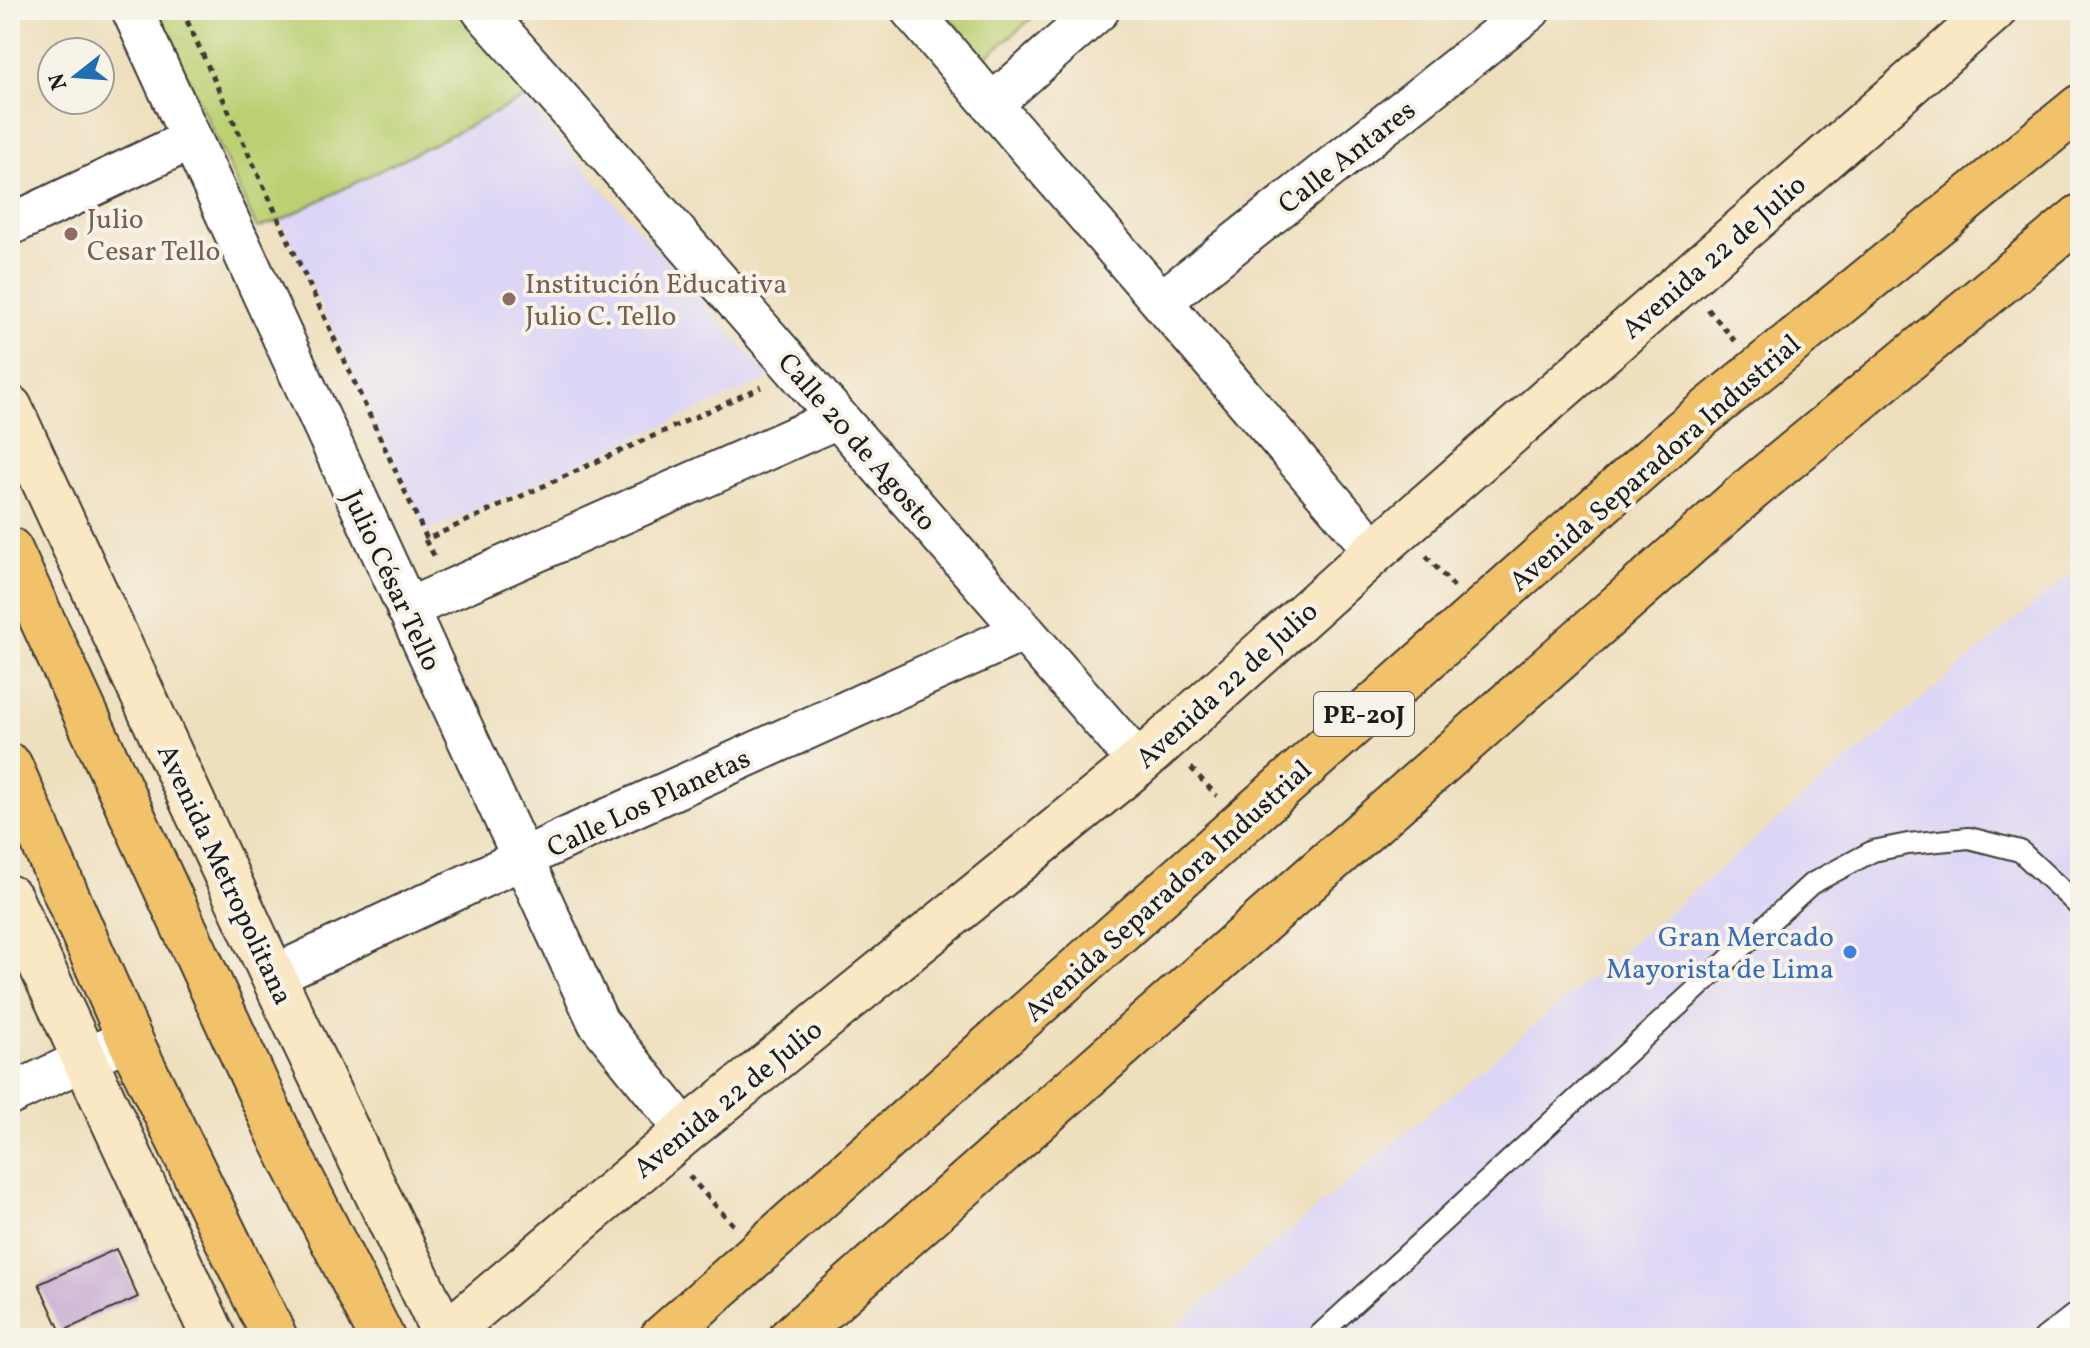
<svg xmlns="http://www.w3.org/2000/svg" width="2090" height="1348" font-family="Vollkorn,serif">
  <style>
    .built { fill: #ddd5f6 }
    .green { fill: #bbd073; stroke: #6c7648; stroke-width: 2 }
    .building { fill: #c1a4d1 }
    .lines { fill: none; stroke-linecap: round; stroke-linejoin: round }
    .lane-casing { stroke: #3c3934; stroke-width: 24 }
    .street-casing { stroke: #3c3934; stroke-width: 44 }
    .secondary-casing { stroke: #3c3934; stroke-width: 48 }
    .primary-casing { stroke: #3c3934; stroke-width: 48 }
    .path { stroke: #3c3934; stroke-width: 5; stroke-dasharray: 6 6; stroke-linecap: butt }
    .lane { stroke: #fff; stroke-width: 20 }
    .street { stroke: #fff; stroke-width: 40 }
    .secondary { stroke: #fae7c3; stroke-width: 44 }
    .primary { stroke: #f2c26a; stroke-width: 44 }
    .education-dot { fill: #8d6e63; stroke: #f7f3e8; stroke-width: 3 }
    .shop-dot { fill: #3f7fe0; stroke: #f7f3e8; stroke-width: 3 }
    .labels { text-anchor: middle; stroke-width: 8; stroke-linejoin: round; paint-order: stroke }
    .shield { fill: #f7f3e8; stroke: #5e5c59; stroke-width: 2 }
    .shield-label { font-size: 26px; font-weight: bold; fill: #1c1c1c }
    .street-label { font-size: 28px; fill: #1c1c1c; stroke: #f7f3e8 }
    .education-label { font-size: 28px; fill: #785e54; stroke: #f7f3e8; text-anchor: start }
    .shop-label { font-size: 28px; fill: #366cbe; stroke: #f7f3e8; text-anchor: end }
  </style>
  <rect width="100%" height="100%" fill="#f7f3e8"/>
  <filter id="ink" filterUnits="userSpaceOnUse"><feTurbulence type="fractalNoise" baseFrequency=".0125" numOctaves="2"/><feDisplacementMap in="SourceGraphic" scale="16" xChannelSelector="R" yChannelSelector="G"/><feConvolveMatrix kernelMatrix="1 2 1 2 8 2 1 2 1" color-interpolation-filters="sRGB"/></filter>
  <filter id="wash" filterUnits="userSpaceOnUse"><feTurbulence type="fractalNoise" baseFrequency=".006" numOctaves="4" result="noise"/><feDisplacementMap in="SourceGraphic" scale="32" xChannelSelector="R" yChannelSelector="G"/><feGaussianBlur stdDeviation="1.8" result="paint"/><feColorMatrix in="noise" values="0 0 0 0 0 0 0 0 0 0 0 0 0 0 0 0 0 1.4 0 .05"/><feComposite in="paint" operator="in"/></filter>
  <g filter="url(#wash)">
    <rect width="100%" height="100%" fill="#eedfbd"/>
    <path class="built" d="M523 99 770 378 427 532 281 220Z
      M2080 566V1338H1162Z"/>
    <path class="green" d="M157 10H468L531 84 523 99 281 220 257 228Z
      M942 10H1042L984 59Z"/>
    <g id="blocks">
      <path class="building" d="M116 1249 138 1297 61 1332 39 1284Z"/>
    </g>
  </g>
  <g filter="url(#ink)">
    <use href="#blocks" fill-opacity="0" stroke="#3c3934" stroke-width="2"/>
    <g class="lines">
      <g class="lane-casing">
        <path id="lane" d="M1316 1338 1811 884 1873 851 1908 844 1969 838 2020 851 2080 907
          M2044 1338 2080 1310"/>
      </g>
      <g class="street-casing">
        <path id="street" d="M132 10 598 1022 686 1131
          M482 10 1139 763
          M911 10 1375 551
          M992 104 1099 10
          M10 225 190 140
          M1162 301 1530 10
          M407 609 838 418
          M273 976 581 831 1024 631
          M10 1095 129 1038"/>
      </g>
      <g class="secondary-casing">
        <path id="secondary" d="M10 408 273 976 446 1338
          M10 898 214 1338
          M441 1338 686 1131 1139 763 1375 551 1994 10"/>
      </g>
      <g class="primary-casing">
        <path id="primary" d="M10 550 282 1140 382 1338
          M10 766 129 1038 275 1338
          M662 1338 1683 431 2080 107
          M791 1338 1751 489 2080 217"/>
      </g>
      <path class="path" d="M182 10 427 539 761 387
        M1708 309 1735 341
        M425 540 435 557
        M1426 556 1454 587
        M1191 768 1217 796
        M689 1176 733 1225"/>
      <use href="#lane" class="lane"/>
      <use href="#street" class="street"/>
      <use href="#secondary" class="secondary"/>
      <use href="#primary" class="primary"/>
    </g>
  </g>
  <g class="education-dot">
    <circle cx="71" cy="234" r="8"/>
    <circle cx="509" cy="299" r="8"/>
  </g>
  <circle class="shop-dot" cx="1850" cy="952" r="8"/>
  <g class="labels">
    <rect class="shield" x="1314" y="692" width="100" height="44" rx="6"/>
    <g class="shield-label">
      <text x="1364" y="723">PE-20J</text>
    </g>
    <g class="street-label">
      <text transform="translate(1346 156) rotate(-38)" y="10">Calle Antares</text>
      <text transform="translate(1713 256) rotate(-41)" y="10">Avenida 22 de Julio</text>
      <text transform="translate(858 441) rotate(49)" y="10">Calle 20 de Agosto</text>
      <text transform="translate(1654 462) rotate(-41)" y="10">Avenida Separadora Industrial</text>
      <text transform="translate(393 580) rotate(65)" y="10">Julio César Tello</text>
      <text transform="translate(1226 684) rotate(-42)" y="10">Avenida 22 de Julio</text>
      <text transform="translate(648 802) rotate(-25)" y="10">Calle Los Planetas</text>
      <text transform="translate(226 874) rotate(65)" y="10">Avenida Metropolitana</text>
      <text transform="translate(1167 890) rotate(-42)" y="10">Avenida Separadora Industrial</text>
      <text transform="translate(727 1098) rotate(-39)" y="10">Avenida 22 de Julio</text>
    </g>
    <g class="education-label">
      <text x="87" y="228">Julio<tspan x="87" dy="32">Cesar Tello</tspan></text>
      <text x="525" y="293">Institución Educativa<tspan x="525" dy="32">Julio C. Tello</tspan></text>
    </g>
    <g class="shop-label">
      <text x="1834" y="946">Gran Mercado<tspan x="1834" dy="32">Mayorista de Lima</tspan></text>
    </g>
  </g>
  <rect width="2090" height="1348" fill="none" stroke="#f7f3e8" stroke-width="40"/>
  <g transform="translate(76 76) rotate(253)"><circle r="38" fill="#f7f3e8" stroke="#9f9d96" stroke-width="2"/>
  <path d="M0-6L14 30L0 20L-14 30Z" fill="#1f6fb2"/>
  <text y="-12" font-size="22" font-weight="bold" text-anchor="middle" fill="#1c1c1c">N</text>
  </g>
</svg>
